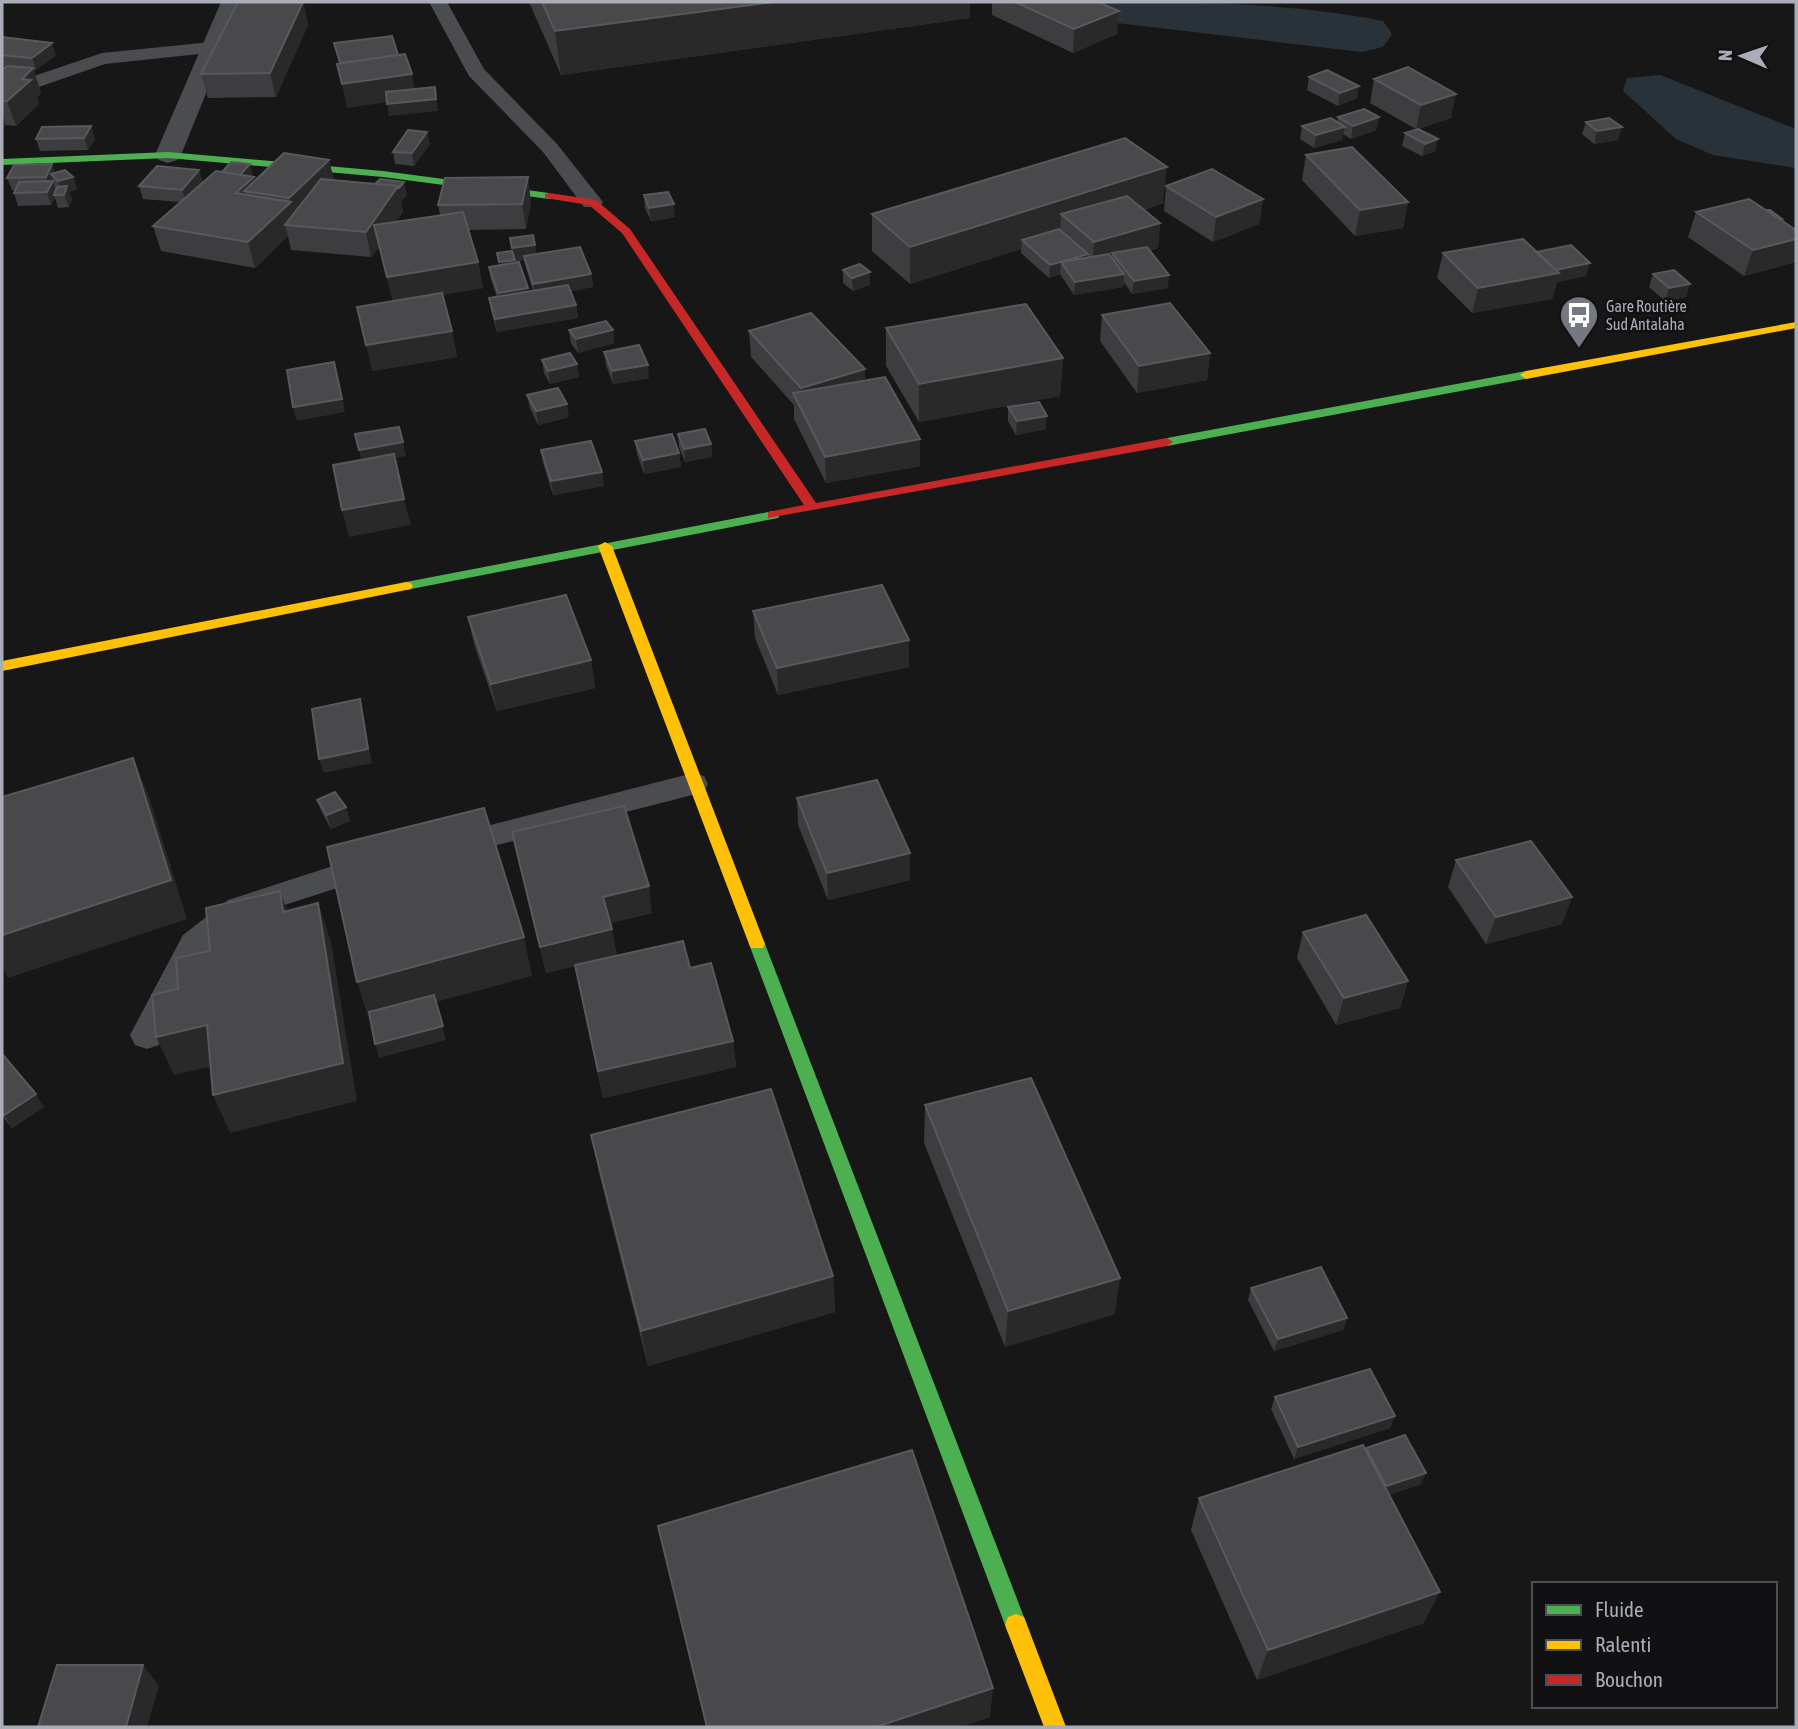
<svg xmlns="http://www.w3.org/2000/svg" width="1798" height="1729" font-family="'Asap Condensed',sans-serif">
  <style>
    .water { fill: #2a3239 }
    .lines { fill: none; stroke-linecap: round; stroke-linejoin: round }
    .river { fill: #2a3239; fill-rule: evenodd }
    .lane { fill: #4b4c50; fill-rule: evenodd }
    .street { fill: #4b4c50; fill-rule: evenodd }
    .fast { fill: #4caf50; fill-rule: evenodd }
    .slow { fill: #ffc107; fill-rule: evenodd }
    .jam { fill: #c62828; fill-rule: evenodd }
    .wall { fill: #3d3d3f; fill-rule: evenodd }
    .shaded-wall { fill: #29292a }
    .building { fill: #49494c; stroke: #58595d; stroke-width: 2 }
    .labels { text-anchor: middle; stroke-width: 5; stroke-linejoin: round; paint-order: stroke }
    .far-poi-label { font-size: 16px; fill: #a8adb8; stroke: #111113; text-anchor: start }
  </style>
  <rect width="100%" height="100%" fill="#171717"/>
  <path class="water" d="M1660 75 1796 129V168L1713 155 1676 139 1623 91 1627 78Z"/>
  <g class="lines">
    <path class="river" d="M1062 2C1169 2 1278 0 1383 21L1392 34 1383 47 1362 52 1091 20 1070 14Z"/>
    <path class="lane" d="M429 2H447L484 69 557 144 603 202 600 207H584L543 152 469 76Z
      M211 42 220 48 218 52 105 64 36 88H2V76H34L102 53Z
      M693 773 704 776 708 784 704 792 451 857 440 854 435 846 440 838 451 835Z
      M373 853 384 857 389 865 384 873 250 916 207 952 159 1045 147 1049 135 1045 130 1035 183 935 228 900Z"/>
    <path class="street" d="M221 2H243L181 155 177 160 168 163 159 160 155 155Z"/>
    <path class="fast" d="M168 152 383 171 549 193 554 196 549 199 383 177 168 158 2 165V159Z
      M1526 371 1532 375 1530 378 1167 446 1161 442 1167 438Z
      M773 511 780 515 778 518 406 590 399 586 406 582Z
      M757 938 763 940 765 944 1027 1625 1024 1633 1016 1636 1008 1633 1005 1625 749 944 751 940Z"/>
    <path class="slow" d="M1796 322V328L1526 379 1520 375 1526 371Z
      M605 542 612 546 765 944 763 948H751L749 944 598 546Z
      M406 582 411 583 413 586 411 589 2 671V661Z
      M1016 1614 1024 1617 1066 1727H1044L1005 1625 1008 1617Z"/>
    <path class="jam" d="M549 193 596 200 630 229 816 503 1167 438 1173 442 1167 446 768 518V512L804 505 622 233 589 205 545 198V194Z"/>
  </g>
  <path class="wall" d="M303 2 308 25 276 97 208 98 201 74Z
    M529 2H970V18L561 75Z
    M992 2H1098L1117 34 1073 53 992 15Z
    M2 37 56 55 36 70H34L41 93 37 97 39 104 16 126 6 125 2 129V70L6 67 2 66Z
    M1309 77 1357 98 1338 106 1307 90Z
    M1374 79 1451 118 1418 129 1438 139 1435 151 1422 156 1402 146 1405 133 1416 129 1370 103Z
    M1338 117H1379L1376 130 1351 139 1343 134 1342 140 1314 148 1300 139 1302 126 1337 122Z
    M1586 122 1618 140 1594 144 1582 134Z
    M91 126 95 139 88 150 40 151 36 139Z
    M430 144 414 166 395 164 393 152Z
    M1306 155 1408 202 1403 228 1355 236 1302 180Z
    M329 160 334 180 407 195 401 201 403 211 396 222 440 215 438 205 531 202 526 229 468 230 478 262 483 288 442 295 452 331 457 357 372 371 393 301 379 247 371 257 291 250 288 236 255 268 161 251 153 226 180 202 143 199 139 186 203 182 253 176 255 180Z
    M55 173 73 177 77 189 69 192 72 199 69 207 58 208 55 198 51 205 18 206 14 193 15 190H12L7 178Z
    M1166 186 1263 199 1259 224 1213 242 1164 211Z
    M644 195 675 217 651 221 645 208Z
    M1163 203 1144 210 1160 223 1158 248 1149 251 1168 288 1132 294 1124 282 1123 287 1074 295 1060 274 1049 278 1021 253V249L910 284 872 251V214Z
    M1696 212 1781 220 1796 262 1744 276 1688 237Z
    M510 238 536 253 591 274 593 287 571 291 576 305 578 318 497 332 491 311 489 298 497 297 491 280 489 267 499 266 512 251ZM524 260 526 268 533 291H528V288L515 263V261Z
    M1536 251 1586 276 1557 282 1552 299 1472 313 1437 278 1443 253Z
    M843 270 870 272V285L853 291 843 283Z
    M1653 274 1686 297 1665 301 1649 287Z
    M1102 315 1210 353 1207 380 1137 393 1100 341Z
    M886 328 1063 358 1060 396 919 422 886 366Z
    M569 330H613L614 343 578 353 571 343Z
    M749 331 865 369V380L920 439V466L826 483 794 419V405L751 357Z
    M604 352 649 378 613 384 606 365Z
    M542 360 577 364 579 377 550 384 544 373Z
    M527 395 569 417 538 425 530 408Z
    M1008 407 1046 429 1016 435 1008 421Z
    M678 434 711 444 712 457 685 462 679 447Z
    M635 441 679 453 681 467 644 474 637 454Z
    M541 450 604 486 553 495 543 463Z
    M753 611 909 667 778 695 755 638Z
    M468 617 591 660 595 688 497 711 474 644Z
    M797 798 910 880 828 900 798 825Z
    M317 800 346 807 350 821 331 829 322 813Z
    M512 832 652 913 610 923 617 956 690 968 733 1041 736 1067 603 1098 575 966 546 973Z
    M1456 860 1572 897 1562 924 1486 944 1448 887Z
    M1303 932 1408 981 1400 1008 1336 1025 1297 958Z
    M2 1056 44 1107 12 1128 2 1116Z
    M925 1105 1115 1314 1005 1347 924 1143Z
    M591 1135 833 1276 835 1312 648 1366 599 1173Z
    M1251 1288 1347 1318 1343 1330 1274 1351 1248 1300Z
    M1275 1397 1395 1416 1390 1428 1294 1459 1271 1409Z
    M1366 1449 1421 1484 1389 1495 1424 1623 1257 1680 1191 1530 1199 1498Z
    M658 1526 990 1717 960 1727H706Z"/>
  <path class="shaded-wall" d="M303 2 308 25 276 97 270 73Z
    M774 2H970V18L561 75 555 31Z
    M1119 11 1117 34 1073 53 1074 29Z
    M52 43 56 55 36 70 32 58Z
    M33 68 41 93 37 97 39 104 16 126 7 101 22 79Z
    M412 74 416 98 347 108 342 84Z
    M1359 86 1357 98 1338 106 1340 93Z
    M435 87 438 111 389 116 387 104Z
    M1456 94 1451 118 1416 130 1421 105Z
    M2 112 6 125 2 129Z
    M1379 117 1376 130 1351 139 1353 126Z
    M91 126 95 139 88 150 84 138Z
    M1345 127 1342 140 1314 148 1316 135Z
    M1622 127 1618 140 1594 144 1597 131Z
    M427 132 430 144 414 166 412 153Z
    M1438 139 1435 151 1422 156 1425 144Z
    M329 160 335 185 285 225 288 236 255 268 248 242 290 203 289 198Z
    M52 164 56 177 51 174 57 194 54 195 55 198 51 205 47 192 49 187 46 177Z
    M250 164 253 176 246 184 254 177 258 194 244 191 249 212 236 193 237 178Z
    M1167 167 1163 203 1080 230 1061 214 1060 236 1022 240 1021 249 910 284V247Z
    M199 170 203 182 186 203 182 190Z
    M73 177 77 189 69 192 72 199 69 207 64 195 62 194 58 181Z
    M528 177 531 202 526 229 522 204Z
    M404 182 407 195 401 201 403 211 379 246 374 225 379 247 371 257 366 232 398 186Z
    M1263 199 1259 224 1213 242 1216 217Z
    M1408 202 1403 228 1355 236 1360 210Z
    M674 204 675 217 651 221 649 208Z
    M1160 223 1158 248 1117 260 1112 253V261L1092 267 1094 242Z
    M1796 239V262L1744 276 1753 250Z
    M535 245 537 258 524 256V260L515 261 517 273 501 275 499 262 514 260 512 248Z
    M1088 254 1087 267 1061 262 1060 274 1049 278 1050 265Z
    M478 262 483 288 393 303 387 277Z
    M1590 263 1586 276 1557 282 1552 299 1472 313 1478 288 1551 270Z
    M870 272V285L853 291 852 278Z
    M591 274 593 287 535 297 533 284Z
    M1124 274 1123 287 1074 295 1075 282Z
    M1169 275 1168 288 1132 294 1134 281Z
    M1690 284 1686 297 1665 301 1669 288Z
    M528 288 530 301 500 306 498 293Z
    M576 305 578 318 497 332 495 319Z
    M613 330 614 343 578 353 576 339Z
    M452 331 457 357 372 371 366 345Z
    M1210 353 1207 380 1137 393 1139 366Z
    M1063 358 1060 396 919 422V384Z
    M577 364 579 377 550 384 548 371Z
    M648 365 649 378 613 384 612 371Z
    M865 369V395L802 411 801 388Z
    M338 375 345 412 297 421 293 407Z
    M567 404 569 417 538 425 536 411Z
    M1047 416 1046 429 1016 435 1017 421Z
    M920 439V466L826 483 825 457Z
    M403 442 406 456 362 464 359 450Z
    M711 444 712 457 685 462 684 449Z
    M679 453 681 467 644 474 643 460Z
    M602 472 604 486 553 495 551 481Z
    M404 499 411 525 349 537 342 510Z
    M909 640V667L778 695 777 668Z
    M591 660 595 688 497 711 491 684Z
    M360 699 363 713 372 763 324 773 319 759Z
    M133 758 149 797 187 919 8 978 2 966V935Z
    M346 807 350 821 331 829 327 815Z
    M910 853V880L828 900 827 873Z
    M649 886 652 913 607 924 603 897Z
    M280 891 294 930 283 912Z
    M1572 897 1562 924 1486 944 1496 917Z
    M318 903 331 942 357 1101 230 1133 213 1095Z
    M612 929 617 956 546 973 540 947Z
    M524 937 532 976 436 1002 446 1040 379 1058 375 1044 436 1002 369 1020 357 982Z
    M1408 981 1400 1008 1336 1025 1344 998Z
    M207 1025 223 1064 174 1075 156 1037Z
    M733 1041 736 1067 603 1098 598 1071Z
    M36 1094 44 1107 12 1128 4 1115Z
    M833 1276 835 1312 648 1366 641 1331Z
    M1120 1278 1115 1314 1005 1347 1008 1311Z
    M1347 1318 1343 1330 1274 1351 1278 1339Z
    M1395 1416 1390 1428 1294 1459 1298 1447Z
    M1426 1473 1421 1484 1381 1498 1386 1486Z
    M1440 1592 1424 1623 1257 1680 1268 1650Z
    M143 1665 159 1686 147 1727H126Z
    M993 1688 990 1717 960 1727H876Z"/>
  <path class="building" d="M238 2H303L270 73 201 74Z
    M542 2H774L555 31Z
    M1015 2H1098L1119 11 1074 29Z
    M392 36 398 55 340 63 334 43Z
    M2 37 52 43 32 58 2 55Z
    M405 54 412 74 342 84 337 64Z
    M7 66 33 68 22 79 31 80 7 101H2V70Z
    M1408 67 1456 94 1421 105 1374 79Z
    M1327 70 1359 86 1340 93 1309 77Z
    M435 87 436 99 387 104 386 92Z
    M1364 109 1379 117 1353 126 1338 117Z
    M1331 118 1345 127 1316 135 1302 126Z
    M1609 118 1622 127 1597 131 1586 122Z
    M91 126 84 138 36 139 42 127Z
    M1418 129 1438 139 1425 144 1405 133Z
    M408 130 427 132 412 153 393 152Z
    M1125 138 1167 167 910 247 872 214Z
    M1352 147 1408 202 1360 210 1306 155Z
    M284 153 329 160 289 198 244 191Z
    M231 162 250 164 240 175 222 172Z
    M52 164 46 177 7 178 14 165Z
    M157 166 199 170 182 190 139 186Z
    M1212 169 1263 199 1216 217 1166 186Z
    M65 170 73 177 58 181 51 174Z
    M216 171 254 177 236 193 291 202 248 242 153 226Z
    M528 177 522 204 438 205 445 178Z
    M321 179 398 186 366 232 285 225Z
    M380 179 404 182 399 188 398 186 375 184Z
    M53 181 47 192 14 193 19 182Z
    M67 186 64 195H54L57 187Z
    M668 192 674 204 649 208 644 195Z
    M1127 196 1160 223 1094 242 1061 214Z
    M1749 199 1796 230V239L1753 250 1696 212Z
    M1766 210H1770L1782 219H1780Z
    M463 212 478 262 387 277 374 225Z
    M1059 229 1088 254 1050 265 1022 240Z
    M533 235 535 245 512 248 510 238Z
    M1523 239 1559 273 1478 288 1443 253Z
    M1571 245 1590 263 1556 270 1536 252Z
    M580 247 591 274 533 284 524 256Z
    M1147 247 1169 275 1134 281 1112 253Z
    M512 251 515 260 499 262 497 253Z
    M1109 254 1124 274 1075 282 1061 262Z
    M519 262 528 288 498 293 489 267Z
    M860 264 870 272 852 278 843 270Z
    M1674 270 1690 284 1669 288 1653 274Z
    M568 285 576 305 495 319 489 298Z
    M442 293 452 331 366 345 357 307Z
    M1170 303 1210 353 1139 366 1102 315Z
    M1026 304 1063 358 919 384 886 328Z
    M811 313 865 369 801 388 749 331Z
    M606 321 613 330 576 339 569 330Z
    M639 345 648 365 612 371 604 352Z
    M570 353 577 364 548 371 542 360Z
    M334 362 342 399 293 407 287 370Z
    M885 377 920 439 825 457 793 393Z
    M558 388 567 404 536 411 527 395Z
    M1039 402 1047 416 1017 421 1008 407Z
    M399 427 403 442 359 450 355 434Z
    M705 429 711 444 684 449 678 434Z
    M672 434 679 453 643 460 635 441Z
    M591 441 602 472 551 481 541 450Z
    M394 454 404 499 342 510 333 465Z
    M882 585 909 640 777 668 753 611Z
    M566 595 591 660 491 684 468 617Z
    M360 699 368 749 319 759 312 709Z
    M133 758 171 880 2 935V797Z
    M877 780 910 853 827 873 797 798Z
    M335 792 346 807 327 815 317 800Z
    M624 806 649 886 603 897 612 929 540 947 512 832Z
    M484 808 524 937 357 982 327 847Z
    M1531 841 1572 897 1496 917 1456 860Z
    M280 891 283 912 318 903 343 1063 213 1095 207 1025 156 1037 152 995 178 989 176 958 210 951 206 908Z
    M1366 915 1408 981 1344 998 1303 932Z
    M683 941 690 968 711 963 733 1041 598 1071 575 965Z
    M434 995 443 1026 375 1044 369 1012Z
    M3 1055 36 1094 4 1115 2 1112V1056Z
    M1031 1078 1120 1278 1008 1311 925 1105Z
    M771 1089 833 1276 641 1331 591 1135Z
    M1321 1267 1347 1318 1278 1339 1251 1288Z
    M1370 1369 1395 1416 1298 1447 1275 1397Z
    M1405 1435 1426 1473 1386 1486 1366 1448Z
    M1363 1445 1440 1592 1268 1650 1199 1498Z
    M912 1450 993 1688 876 1727H707L658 1526Z
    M57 1665H143L126 1727H38Z"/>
  <defs>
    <g id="bus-pin" transform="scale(2.0125)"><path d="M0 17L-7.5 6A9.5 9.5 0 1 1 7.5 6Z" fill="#757880" stroke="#111113"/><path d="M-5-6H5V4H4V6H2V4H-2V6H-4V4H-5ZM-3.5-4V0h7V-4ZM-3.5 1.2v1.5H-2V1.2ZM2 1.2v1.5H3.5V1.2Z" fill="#fff"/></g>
  </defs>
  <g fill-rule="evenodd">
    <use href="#bus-pin" x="1579" y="315"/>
  </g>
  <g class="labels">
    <g class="far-poi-label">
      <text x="1606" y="312">Gare Routière<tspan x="1606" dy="18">Sud Antalaha</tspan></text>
    </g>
  </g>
  <rect width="1798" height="1729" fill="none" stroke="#a8adb8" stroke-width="7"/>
  <rect x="1532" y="1582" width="245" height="126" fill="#111113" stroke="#4d4f55" stroke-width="2"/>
  <rect x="1546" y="1605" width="35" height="10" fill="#4caf50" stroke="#4d4f55" stroke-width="2"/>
  <text x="1595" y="1617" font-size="21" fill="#a8adb8">Fluide</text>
  <rect x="1546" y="1640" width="35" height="10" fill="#ffc107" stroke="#4d4f55" stroke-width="2"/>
  <text x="1595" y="1652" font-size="21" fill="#a8adb8">Ralenti</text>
  <rect x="1546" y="1675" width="35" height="10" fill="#c62828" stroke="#4d4f55" stroke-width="2"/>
  <text x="1595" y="1687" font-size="21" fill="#a8adb8">Bouchon</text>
  <g transform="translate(1742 56) rotate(272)" stroke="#111113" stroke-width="5" paint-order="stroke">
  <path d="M0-5L12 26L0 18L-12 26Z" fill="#a8adb8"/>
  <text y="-10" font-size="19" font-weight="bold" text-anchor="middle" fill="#a8adb8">N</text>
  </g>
</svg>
